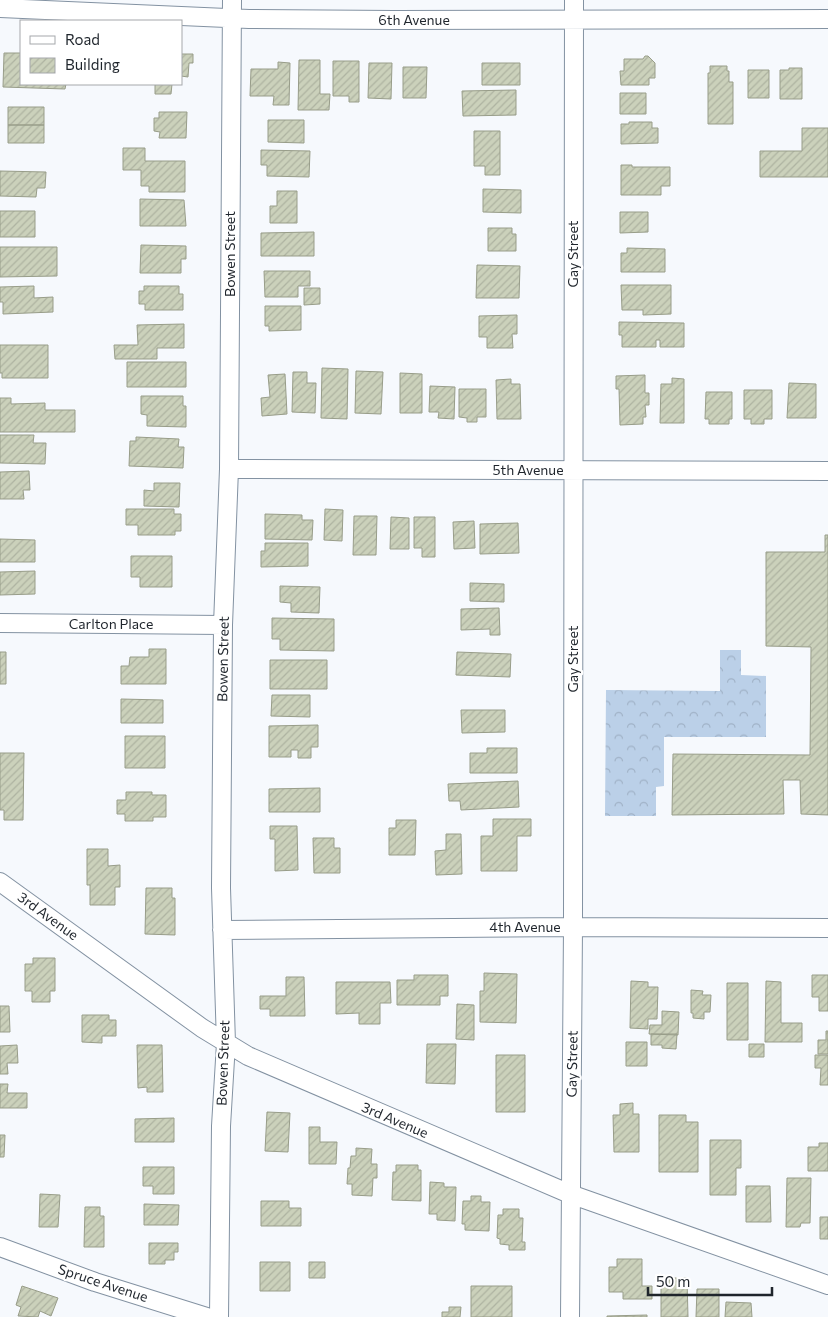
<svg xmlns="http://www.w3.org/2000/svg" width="828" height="1317" font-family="Commissioner,sans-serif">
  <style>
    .forest { fill: url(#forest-crowns) }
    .building { fill: url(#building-hatch); stroke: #989d89 }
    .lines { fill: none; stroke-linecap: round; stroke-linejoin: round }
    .minor-casing { stroke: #8392a2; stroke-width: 20 }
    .minor { stroke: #fff; stroke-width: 18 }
    .labels { text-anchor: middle; stroke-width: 4.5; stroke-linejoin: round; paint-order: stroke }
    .street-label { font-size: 14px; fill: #1f252c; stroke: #fff }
  </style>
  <defs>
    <pattern id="forest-crowns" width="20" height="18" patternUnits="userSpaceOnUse" patternTransform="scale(1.25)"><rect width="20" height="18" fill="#bbd0e8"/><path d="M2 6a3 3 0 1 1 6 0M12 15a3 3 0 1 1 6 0" fill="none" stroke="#a0b2c7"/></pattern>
    <pattern id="building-hatch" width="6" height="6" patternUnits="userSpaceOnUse" patternTransform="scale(1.25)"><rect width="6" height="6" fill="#cbd1bb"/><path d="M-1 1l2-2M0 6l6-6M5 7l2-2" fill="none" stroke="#aeb3a1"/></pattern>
  </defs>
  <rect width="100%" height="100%" fill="#f6f9fd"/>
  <path class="forest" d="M720 650H741V675L766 676V737H664V786L656 787V816H605L606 690 720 691Z"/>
  <path class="building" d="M4 53H21V84H66L65 89 3 87Z
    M181 54H193V63H189L188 77 181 76Z
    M645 56H648L655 63V78H649V85H621L620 71H624V59H643Z
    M299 60H320V94H330L329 110H298Z
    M333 61H359V102H349V96H333Z
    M278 62 290 63 289 105H273L274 96H250L251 69H278Z
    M369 63H392L391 99 368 98Z
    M482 63H520V85H482Z
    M710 66H727V71H729V82H733V124H708V73H710Z
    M403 67H427L426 98H403Z
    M789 68H802V99H780V70H789Z
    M748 70H769V98H748Z
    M155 84H172L171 94H155Z
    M516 90V115L463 116 462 91Z
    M620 93H646V114H620Z
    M8 107H44V125H8Z
    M159 112H187L186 138H159L160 132 154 131V118H159Z
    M268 120H304V143L268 142Z
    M629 122H652V128H658V143L621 144V124H629Z
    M8 125H44V143H8Z
    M802 128H828V177H760V151H802Z
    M474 131H500V175H485V166H474Z
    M123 148H145V161H185V192H149V186H141V170H123Z
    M261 150 310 151 309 177 267 176V165H261Z
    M621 165H632V167H670V186H661V195H621Z
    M0 171 46 172 45 188H37L36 197 0 196Z
    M483 189 521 190V213L483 212Z
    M277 191H297V223H270V206H277Z
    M140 199 184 200 186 226H140Z
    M0 211H35V237H0Z
    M620 212H648V232L620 233Z
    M488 228H512V234H516V251H488Z
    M314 232V256H261V233Z
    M141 245 186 246V259H181V273H140Z
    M0 247H57V276L0 277Z
    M627 248 665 249V272H621V253H627Z
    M477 265 520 266 519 298H476Z
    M264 271H310V286H298V297H265Z
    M621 285H671V314L643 315V310H622Z
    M34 286V298L53 297V312L3 314V302H0V287Z
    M144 286H179V294H183V310H145V304H139V291H144Z
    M304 288H320V304L304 305Z
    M265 306H301V330L269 331V326H265Z
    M517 315V334H512L513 348H487V337H479V316Z
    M619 322 684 323V347H660V340H656V347H622V335H619Z
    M184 324V348H157V359H115L114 345H138L137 325Z
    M0 345H48V378H2V373H0Z
    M127 362H186V387H127Z
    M322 368 348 369 347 419 321 418Z
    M356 371 383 372 381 414 355 413Z
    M293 372H307V383H316L315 413 292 412Z
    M400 373 422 374V413H400Z
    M285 374 287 414 262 416 261 398 270 397 268 375Z
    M645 375V393H649V405H645L646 417H643V424L620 425 619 389H616V376Z
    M672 378 684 379V423H660L661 384H672Z
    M511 379V384H520L521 419H497L496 380Z
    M789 383 816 384V418H787Z
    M430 386 455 387 454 419 438 418 439 412H429Z
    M459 389H486V417H477V422H467V418L459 417Z
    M744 390H772V419H764V424H751V419H744Z
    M706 392H732V419H729V424H709V419H705Z
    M141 396H183V406H186V427L147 426V415L141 414Z
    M0 398H11V404L45 403V410H75V432H0Z
    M0 435H34L33 443H46L45 464 0 463Z
    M136 437 179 439 178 447H184L183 468 129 466 130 441H136Z
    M29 471 30 490H23L24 499H0V472Z
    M154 483H180L179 507 144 506V490L154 491Z
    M126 509H174V514H181V531H175V535H138V525H126Z
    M325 509 343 510 342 541 324 540Z
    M265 514 302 515V520H313L312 540 265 539Z
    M354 516H377L376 555H353Z
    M391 517 409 518V549H390Z
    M414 517H435V557H422V548H414Z
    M474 521 475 548 454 549 453 522Z
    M518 523 519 553 480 554V524Z
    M825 535H828V815L801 814 800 780H783L784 814 672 815 673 754 810 755 811 647 766 646V552H825Z
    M0 539 35 540V562H0Z
    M265 543H308V566L261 567V551H265Z
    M131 556H172V587H140V577H131Z
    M35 571V594L0 595V572Z
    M470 583 504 584V602L470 601Z
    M280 586 320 587 319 613 291 612V603L280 602Z
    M499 608 500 635H490V629L461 630V609Z
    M272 618 334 619V651L280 650V639H272Z
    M149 649H166V684H121V666H129L130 657H149Z
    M0 652H6V684H0Z
    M457 652 511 654 510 677 456 675Z
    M270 660H327V689H270Z
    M272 695H310V717L271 716Z
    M121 699 163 700V723H121Z
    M461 710H505V732L462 733Z
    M318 725V747H311V758H298V750H291V757H269V726Z
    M125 736H165V768H125Z
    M487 748H517V773H470V753H487Z
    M0 753H24L23 820H4V810H0Z
    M518 781 519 807 461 810 460 801H449L448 784Z
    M320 788V812H269V789Z
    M126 792H152V795H166V817H153V821H125V814H117V800H126Z
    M493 819H531V836H517V871H481V836H493Z
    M396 820H416L415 855H389V828H396Z
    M270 826H297L298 870 275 871V839H270Z
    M446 834H461L462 874 436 875 435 851 446 850Z
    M313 838H334V848H340V873H314Z
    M87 849H108V866L120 865V887H115V905H90V885H87Z
    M146 888H172V898H175V935L145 934Z
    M33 958H55V991H50V1002H32V991H25V964H33Z
    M484 973 517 974 516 1023 480 1022V991H484Z
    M414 975H448V996H440V1005H397V980H414Z
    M812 975H828V1011H819V997H812Z
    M286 977H304L305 1016H270V1009H260V996H286Z
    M631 981 648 982V987H658L657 1019H648V1029L630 1028Z
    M766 981 781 982V1023H802V1042H765Z
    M336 982H390L391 1003H380V1024H359V1013L336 1014Z
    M727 983H748V1040H727Z
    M691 990 703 991 702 995H711L710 1012H704V1019L693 1018V1013H691Z
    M457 1004 474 1005V1040L456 1039Z
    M0 1006H9L10 1032H0Z
    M662 1011 679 1012 678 1035 649 1034 650 1025H662Z
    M82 1015H109V1020H116V1036H102V1043L82 1042Z
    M826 1031H828V1054H818V1040H826Z
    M651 1034H677L676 1049 662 1048V1045H651Z
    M626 1042H647V1066H626Z
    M427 1044H456L455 1084 426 1083Z
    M749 1044H764V1057H749Z
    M17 1045 18 1063H7L8 1074H0V1046Z
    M137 1045H162L163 1092H147V1087L138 1088Z
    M496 1055H525V1112H496Z
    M815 1055H828V1085H820L821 1068H815Z
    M0 1084H8L7 1093H27V1108H0Z
    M633 1103V1114H639V1152H614L613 1115H620V1104Z
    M267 1112 290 1113 288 1152 265 1151Z
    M659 1115H686V1122H698V1172H659Z
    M174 1118V1142H135V1119Z
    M309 1127H320V1142H337L336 1164H309Z
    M0 1135H5L4 1157H0Z
    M710 1140H741V1168H736V1195H710Z
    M819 1143H828V1171H808V1147H819Z
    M356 1148 372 1149 371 1164H377V1178H373L372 1196 352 1195V1184H347L348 1168H350L351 1156H356Z
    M396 1165H418V1170H421V1201L392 1200 393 1172H396Z
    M143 1167H174V1194H153V1186H143Z
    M787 1178H811L810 1223H801L800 1227H786Z
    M430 1182 444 1183V1187H456L455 1221 437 1220V1214H429Z
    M746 1186H770L771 1222H746Z
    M40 1194 60 1195 58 1227H39Z
    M471 1196H481V1202H490L489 1231 465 1230V1224H462L463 1201H471Z
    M261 1201H289V1208H301V1226H261Z
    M144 1204 179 1205 178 1225H144Z
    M85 1207H100V1216H104V1247H84Z
    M503 1209H519V1218H523L522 1242H525V1250H509V1245L500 1244V1239L497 1238 498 1215H503Z
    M820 1217H828V1239H820Z
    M149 1243H178V1252H174V1260H165V1264H149Z
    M617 1259H642V1286H652V1299H623V1292H609V1267H617Z
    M260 1262H290V1291H260Z
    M309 1262H325V1278H309Z
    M661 1278H687L688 1317H661Z
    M22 1286 58 1298 51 1316 40 1311 38 1317 18 1316 21 1307 16 1305Z
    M471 1286H512V1317H471Z
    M697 1289H719V1317H696Z
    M726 1302 751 1303 752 1317H725Z
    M449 1307H461L460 1317H442V1312H449Z
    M647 1315V1317H607V1316Z"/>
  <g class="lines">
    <g class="minor-casing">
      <path id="minor" d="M0 8 249 19 394 20 828 19
        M229 469 828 471
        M0 623 223 625
        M0 882 202 1028 248 1056 570 1194 828 1285
        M222 930 573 927 828 928
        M0 1247 95 1282 207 1317
        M219 1317 221 1126 226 1043 221 888 223 625 229 469 232 0
        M570 1317 573 927 574 0"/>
    </g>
    <use href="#minor" class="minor"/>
  </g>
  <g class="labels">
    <g class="street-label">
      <text x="414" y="25">6th Avenue</text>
      <text transform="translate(230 254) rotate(-90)" y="5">Bowen Street</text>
      <text transform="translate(573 254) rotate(-90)" y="5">Gay Street</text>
      <text x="528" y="475">5th Avenue</text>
      <text x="111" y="629">Carlton Place</text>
      <text transform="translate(223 659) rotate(-89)" y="5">Bowen Street</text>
      <text transform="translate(573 659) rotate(-90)" y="5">Gay Street</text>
      <text transform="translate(48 916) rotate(36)" y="5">3rd Avenue</text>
      <text x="525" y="932">4th Avenue</text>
      <text transform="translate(223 1063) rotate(-88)" y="5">Bowen Street</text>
      <text transform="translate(572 1064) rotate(-89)" y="5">Gay Street</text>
      <text transform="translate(395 1120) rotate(23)" y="5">3rd Avenue</text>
      <text transform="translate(103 1283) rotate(18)" y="5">Spruce Avenue</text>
    </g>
  </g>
  <rect x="20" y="20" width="162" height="65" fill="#ffffff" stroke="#a5a8ab"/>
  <rect x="30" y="36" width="25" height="8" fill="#ffffff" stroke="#a5a8ab"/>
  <text x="65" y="45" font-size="15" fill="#1f252c">Road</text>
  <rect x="30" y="58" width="25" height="15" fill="url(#building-hatch)" stroke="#a5a8ab"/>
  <text x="65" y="70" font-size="15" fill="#1f252c">Building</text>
  <path d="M648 1287v8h124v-8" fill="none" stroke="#1f252c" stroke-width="2.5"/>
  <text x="656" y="1287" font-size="15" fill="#1f252c" stroke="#ffffff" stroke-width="4" paint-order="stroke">50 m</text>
</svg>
